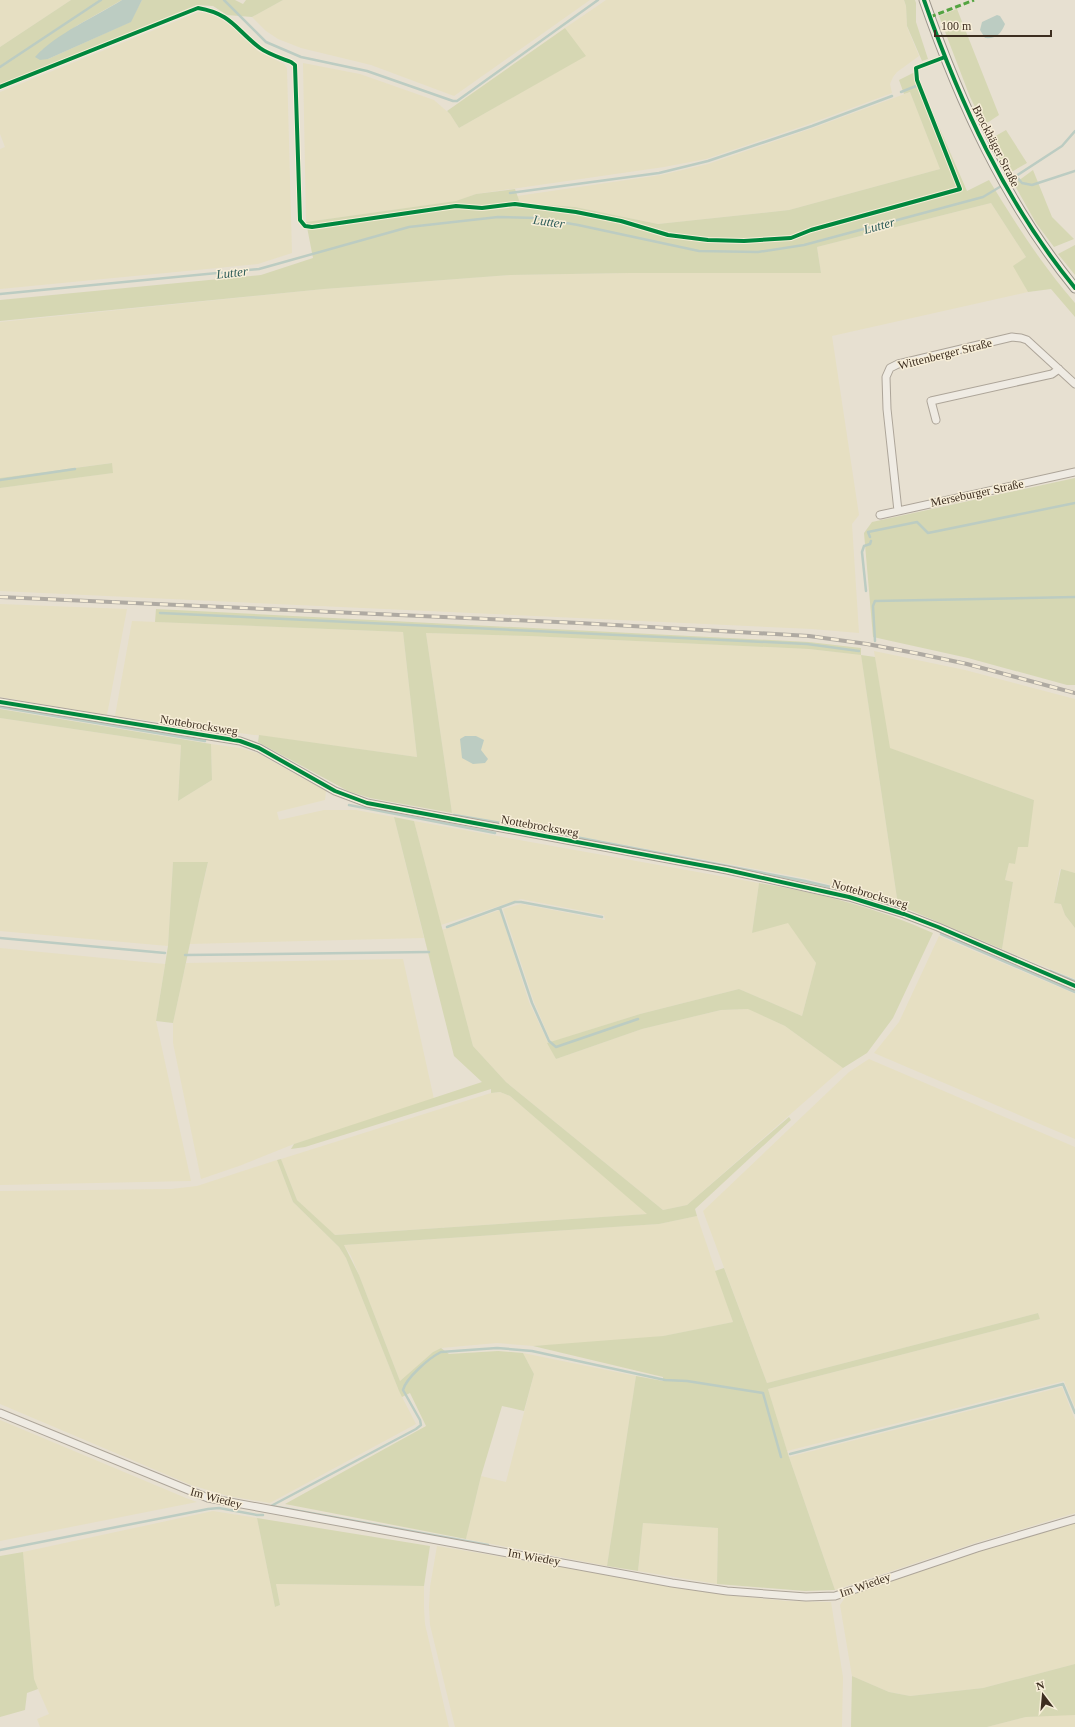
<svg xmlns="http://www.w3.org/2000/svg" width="1075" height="1727" font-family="Georgia,serif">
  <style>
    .farmland { fill: #e6dfc2 }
    .green { fill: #d6d7b3 }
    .water { fill: #bcccc2 }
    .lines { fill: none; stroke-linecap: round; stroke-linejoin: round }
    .stream { stroke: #bcccc2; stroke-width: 2.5 }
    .minor-casing { stroke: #ada599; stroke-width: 9 }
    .secondary-casing { stroke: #9c958a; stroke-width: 11 }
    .minor { stroke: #efebe3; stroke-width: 7 }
    .secondary { stroke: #efebe3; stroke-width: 9 }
    .rail-casing { stroke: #afaaa2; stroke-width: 4 }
    .rail { stroke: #f7eed8; stroke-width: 2.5; stroke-dasharray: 8; stroke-linecap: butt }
    .quiet { stroke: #54a441; stroke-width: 3; stroke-dasharray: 6 3; stroke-linecap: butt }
    .cycleway-casing { stroke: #f7eed8; stroke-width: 6 }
    .cycleway { stroke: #00873e; stroke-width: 4 }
    .labels { text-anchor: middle; stroke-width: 3; stroke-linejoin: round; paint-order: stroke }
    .street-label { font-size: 12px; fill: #3d2e20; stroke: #f7eed8 }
    .water-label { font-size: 13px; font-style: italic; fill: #2f5d5a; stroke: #f7eed8 }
  </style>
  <rect width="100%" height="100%" fill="#e7e0d1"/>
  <path class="farmland" d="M0 0H71L0 47Z
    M283 0H590L454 96 371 65 301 48 278 39 266 31 252 17Z
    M606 0H904L906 6 907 27 919 56 897 72 893 77 890 84 892 93 809 124 706 159 664 167 476 194 457 201 306 222 303 63 360 74 434 100 450 114 459 128 585 56 565 28Z
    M199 12 211 14 224 21 234 28 258 51 284 64 287 68 292 253 258 264 0 289V149L5 147 0 134V92Z
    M910 92 940 169 789 210 658 224 575 207 520 203 517 196 661 175 708 164 813 128Z
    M991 203 1026 257 1014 266 1028 292 832 336 859 515 852 524 859 633 812 629 0 591V488L112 473 111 463 0 478V322L324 289 510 275 629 273H821L817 247Z
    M0 604 127 609 107 715 0 697Z
    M132 621 403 632 417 757 115 716Z
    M426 633 529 636 809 649 861 655 898 905 848 889 804 878 452 813Z
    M874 651 965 670 1075 699V873L1060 869 1054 903 1061 904 1065 915 1075 928V979L1002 949 1013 882 1005 880 1009 862 1014 864 1017 847 1034 800 889 748Z
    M0 718 181 745 178 801 212 780 211 744 240 748 257 753 326 791 325 800 277 812 279 820 324 810H356L394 817 424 938 189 944 208 863 173 862 168 946 0 931Z
    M414 821 759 883 752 933 788 922 816 963 802 1016 739 989 640 1014 551 1042 534 1002 503 909 521 904 605 920 604 915 521 899 441 925Z
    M500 910 529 1002 556 1059 642 1029 721 1010 749 1009 785 1026 843 1068 687 1205 663 1210 506 1082 473 1046 442 930Z
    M939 936 1075 994V1139L874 1053 899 1022Z
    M0 948 165 964 156 1021 191 1181 0 1185Z
    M403 959 434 1099 294 1144 239 1166 201 1179 173 1043V1023L186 963Z
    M869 1059 1075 1147V1407L1064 1381 787 1451 768 1389 1040 1319 1038 1313 767 1383 703 1211 849 1072Z
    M500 1092 510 1096 648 1214 334 1235 297 1200 281 1159 491 1093Z
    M277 1160 293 1202 339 1247 346 1258 399 1391 416 1424 270 1503 228 1496 191 1485 0 1404V1191L171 1189 197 1186Z
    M697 1216 733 1322 663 1336 636 1340 533 1346 497 1343 441 1348 433 1352 400 1381 359 1275 351 1256 344 1245 659 1224Z
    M523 1353 636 1376 607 1566 466 1539 481 1476 506 1482 534 1374Z
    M1062 1387 1075 1420V1513L975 1543 835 1590 789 1457Z
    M0 1420 186 1498 197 1502 0 1541Z
    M213 1511 257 1518 275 1607 280 1605 276 1584 424 1586V1608L425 1624 449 1727H40L37 1719 49 1714 34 1680 23 1552Z
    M643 1523 718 1528 717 1584 638 1571Z
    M1075 1523V1664L983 1688 910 1696 889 1692 852 1676 840 1605 846 1596 978 1551Z
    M437 1546 727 1595 787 1601 831 1602 843 1677 842 1727H455L430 1625 429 1607 430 1587Z
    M1057 1715H1075V1727H987L1026 1717Z"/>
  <path class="green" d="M71 0H122L78 25 41 51 48 59 130 22 142 0H235L243 4 246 0H283L252 17 227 15 213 6 197 5 0 85V47Z
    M904 0H915L916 3V22L928 59 922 61 907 26 906 6Z
    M957 9 999 115 984 125 970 97 939 16Z
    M565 28 586 56 459 128 450 114 447 111Z
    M915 72 967 191 989 180C1015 223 1042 265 1075 303V317L1051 289 1028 292 1013 266 1026 257 991 203 817 247 821 273H629L510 275 324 289 0 321V300L261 275 313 258 306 222 456 201 476 194 515 189 520 203 575 207 658 224 789 210 940 169 910 92 904 94 899 80Z
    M1006 130 1027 163 1008 174 992 144V138Z
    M1033 170 1052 217 1074 239 1054 247 1036 223 1014 184Z
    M1075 245V275L1058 254Z
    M112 463 113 473 0 488V478Z
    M1075 478V685H1067L968 658 873 637 864 533 872 522Z
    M156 609 809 642 861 648V655L875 657 890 748 1034 800 1028 847H1018L1015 864 1009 863 1005 880 1013 882 1002 949 898 905 861 655 809 649 529 636 426 633 452 813 370 798 348 791 258 742 259 735 417 757 403 632 155 622Z
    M0 709 211 744 212 780 178 801 181 745 0 718Z
    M394 817 414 821 473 1046 506 1082 663 1210 687 1205 789 1117 791 1120 695 1209 697 1216 659 1224 344 1245 359 1275 400 1381 433 1352 441 1348 449 1354 498 1351 523 1353 534 1374 524 1411 502 1406 481 1476 466 1539 285 1504 426 1426 410 1393 402 1397 399 1391 346 1258 339 1247 293 1202 277 1160 281 1159 297 1200 335 1235 647 1214 510 1096 500 1092 491 1093V1089L305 1147 291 1149 294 1144 482 1082 454 1056Z
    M173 862H208C195 916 185 970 173 1023L156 1021 168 946Z
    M1061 869 1075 873V928L1065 915 1061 904 1054 903Z
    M759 883C819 893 878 908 933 933L893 1018 867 1053 843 1068 785 1026 748 1009 721 1010 642 1029 556 1059 547 1043 640 1014 739 989 802 1016 816 963 788 923 752 933Z
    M724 1268 767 1383 1038 1313 1040 1319 768 1389 789 1457 835 1590 805 1591 717 1584 718 1528 643 1523 638 1571 607 1566 636 1376 663 1381V1377L533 1346 663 1336 733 1322 715 1271Z
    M257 1518 430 1546 424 1586 276 1584 280 1605 275 1607Z
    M23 1552 34 1679 38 1689 27 1693 25 1710 0 1717V1556Z
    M1075 1664V1715L1026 1717 987 1727H851L852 1676 889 1692 910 1696 983 1688Z"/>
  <path class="water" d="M122 0H142L131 22 48 59 40 60 35 57C57 33 95 17 122 0Z
    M997 15 1000 16 1005 24C1001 34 996 39 985 38L980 30 982 22Z
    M465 736H476L484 740 481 750 488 759 485 763 473 764 462 758 460 739Z"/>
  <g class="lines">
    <path class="stream" d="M224 0 266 42 301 57 367 71 453 101H457L598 0
      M0 67 101 0
      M901 92 916 86
      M1016 176 1022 183 1032 185 1075 171
      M1007 182 1062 146 1075 131
      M510 193 659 173 708 161 812 126 892 96
      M0 294 259 269 409 227 498 217 537 218 578 225 699 251 758 252 804 245 983 197 1003 185
      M0 480 75 469
      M870 537 868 532 917 522 928 533 1075 503
      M866 591 862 552 864 546 870 544 871 541
      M160 613 807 644 859 651
      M875 641 873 606 875 601 1075 597
      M0 707 205 741
      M349 805 495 833
      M454 815 518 826
      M530 829 553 833
      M565 835 805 881 848 891 901 908
      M500 908 532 1003 549 1041 556 1047 638 1019
      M447 927 515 902H521L602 917
      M941 934 1075 992
      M0 938 165 953
      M185 955 429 952
      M1050 971 1075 981
      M790 1454 1063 1384 1075 1413
      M271 1506 416 1429 421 1425 420 1420 403 1390C406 1378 429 1358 441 1352L497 1348 532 1351 665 1380 687 1381 763 1393 781 1457
      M272 1506 488 1545
      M0 1550 208 1509 219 1508 257 1515H263"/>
    <g class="minor-casing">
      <path id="minor" d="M936 420 931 401 1052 374 1059 369
        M898 511 887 409 886 377 890 368 898 364 1012 337 1021 338 1027 340 1075 384
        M880 515 1075 472
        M0 702 240 741 259 748 335 791 367 803 727 870 849 897 904 914 938 927 1075 986
        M0 1413 208 1498 672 1583 727 1591 806 1597 835 1596 977 1548 1075 1519"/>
    </g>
    <g class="secondary-casing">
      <path id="secondary" d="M924 0C960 103 1005 202 1075 288"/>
    </g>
    <use href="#minor" class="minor"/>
    <use href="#secondary" class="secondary"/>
    <g class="rail-casing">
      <path id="rail" d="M0 597 579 623 809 636 867 644 920 654 967 664 1075 693"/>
    </g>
    <use href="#rail" class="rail"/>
    <path class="quiet" d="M930 17 974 0"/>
    <g class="cycleway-casing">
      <path id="cycleway" d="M924 0C960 103 1005 202 1075 288
        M0 87 198 8C232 14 235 29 260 48 268 54 281 58 291 62L295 65 300 220 305 226 312 227 456 206 482 208 515 204 576 212 621 221 668 235 708 240 744 241 791 238 811 230 960 189 917 80 916 68 945 57
        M0 702 240 741 259 748 335 791 367 803 727 870 849 897 904 914 938 927 1075 986"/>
    </g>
    <use href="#cycleway" class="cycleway"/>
  </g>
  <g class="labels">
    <g class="street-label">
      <text transform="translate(996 146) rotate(63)" y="4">Brockhäger Straße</text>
      <text transform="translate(945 354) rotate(-14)" y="4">Wittenberger Straße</text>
      <text transform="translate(977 493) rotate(-12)" y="4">Merseburger Straße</text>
      <text transform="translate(199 725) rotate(9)" y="4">Nottebrocksweg</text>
      <text transform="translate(540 826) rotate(10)" y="4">Nottebrocksweg</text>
      <text transform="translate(870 894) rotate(16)" y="4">Nottebrocksweg</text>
      <text transform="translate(216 1498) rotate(15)" y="4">Im Wiedey</text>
      <text transform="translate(534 1557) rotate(10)" y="4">Im Wiedey</text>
      <text transform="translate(865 1585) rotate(-19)" y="4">Im Wiedey</text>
    </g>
    <g class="water-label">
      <text transform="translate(549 221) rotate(8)" y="5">Lutter</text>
      <text transform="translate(879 225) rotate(-15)" y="5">Lutter</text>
      <text transform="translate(232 272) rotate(-6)" y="5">Lutter</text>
    </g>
  </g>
  <g transform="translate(1043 1695) rotate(344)" stroke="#f7eed8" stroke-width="3" paint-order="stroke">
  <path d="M0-3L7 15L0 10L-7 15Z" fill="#3d2e20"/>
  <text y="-6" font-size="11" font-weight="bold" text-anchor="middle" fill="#3d2e20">N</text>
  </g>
  <path d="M935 30v6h116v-6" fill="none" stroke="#3d2e20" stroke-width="2"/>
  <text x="941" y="30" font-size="12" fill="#3d2e20" stroke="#f7eed8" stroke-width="3" paint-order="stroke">100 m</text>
</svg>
